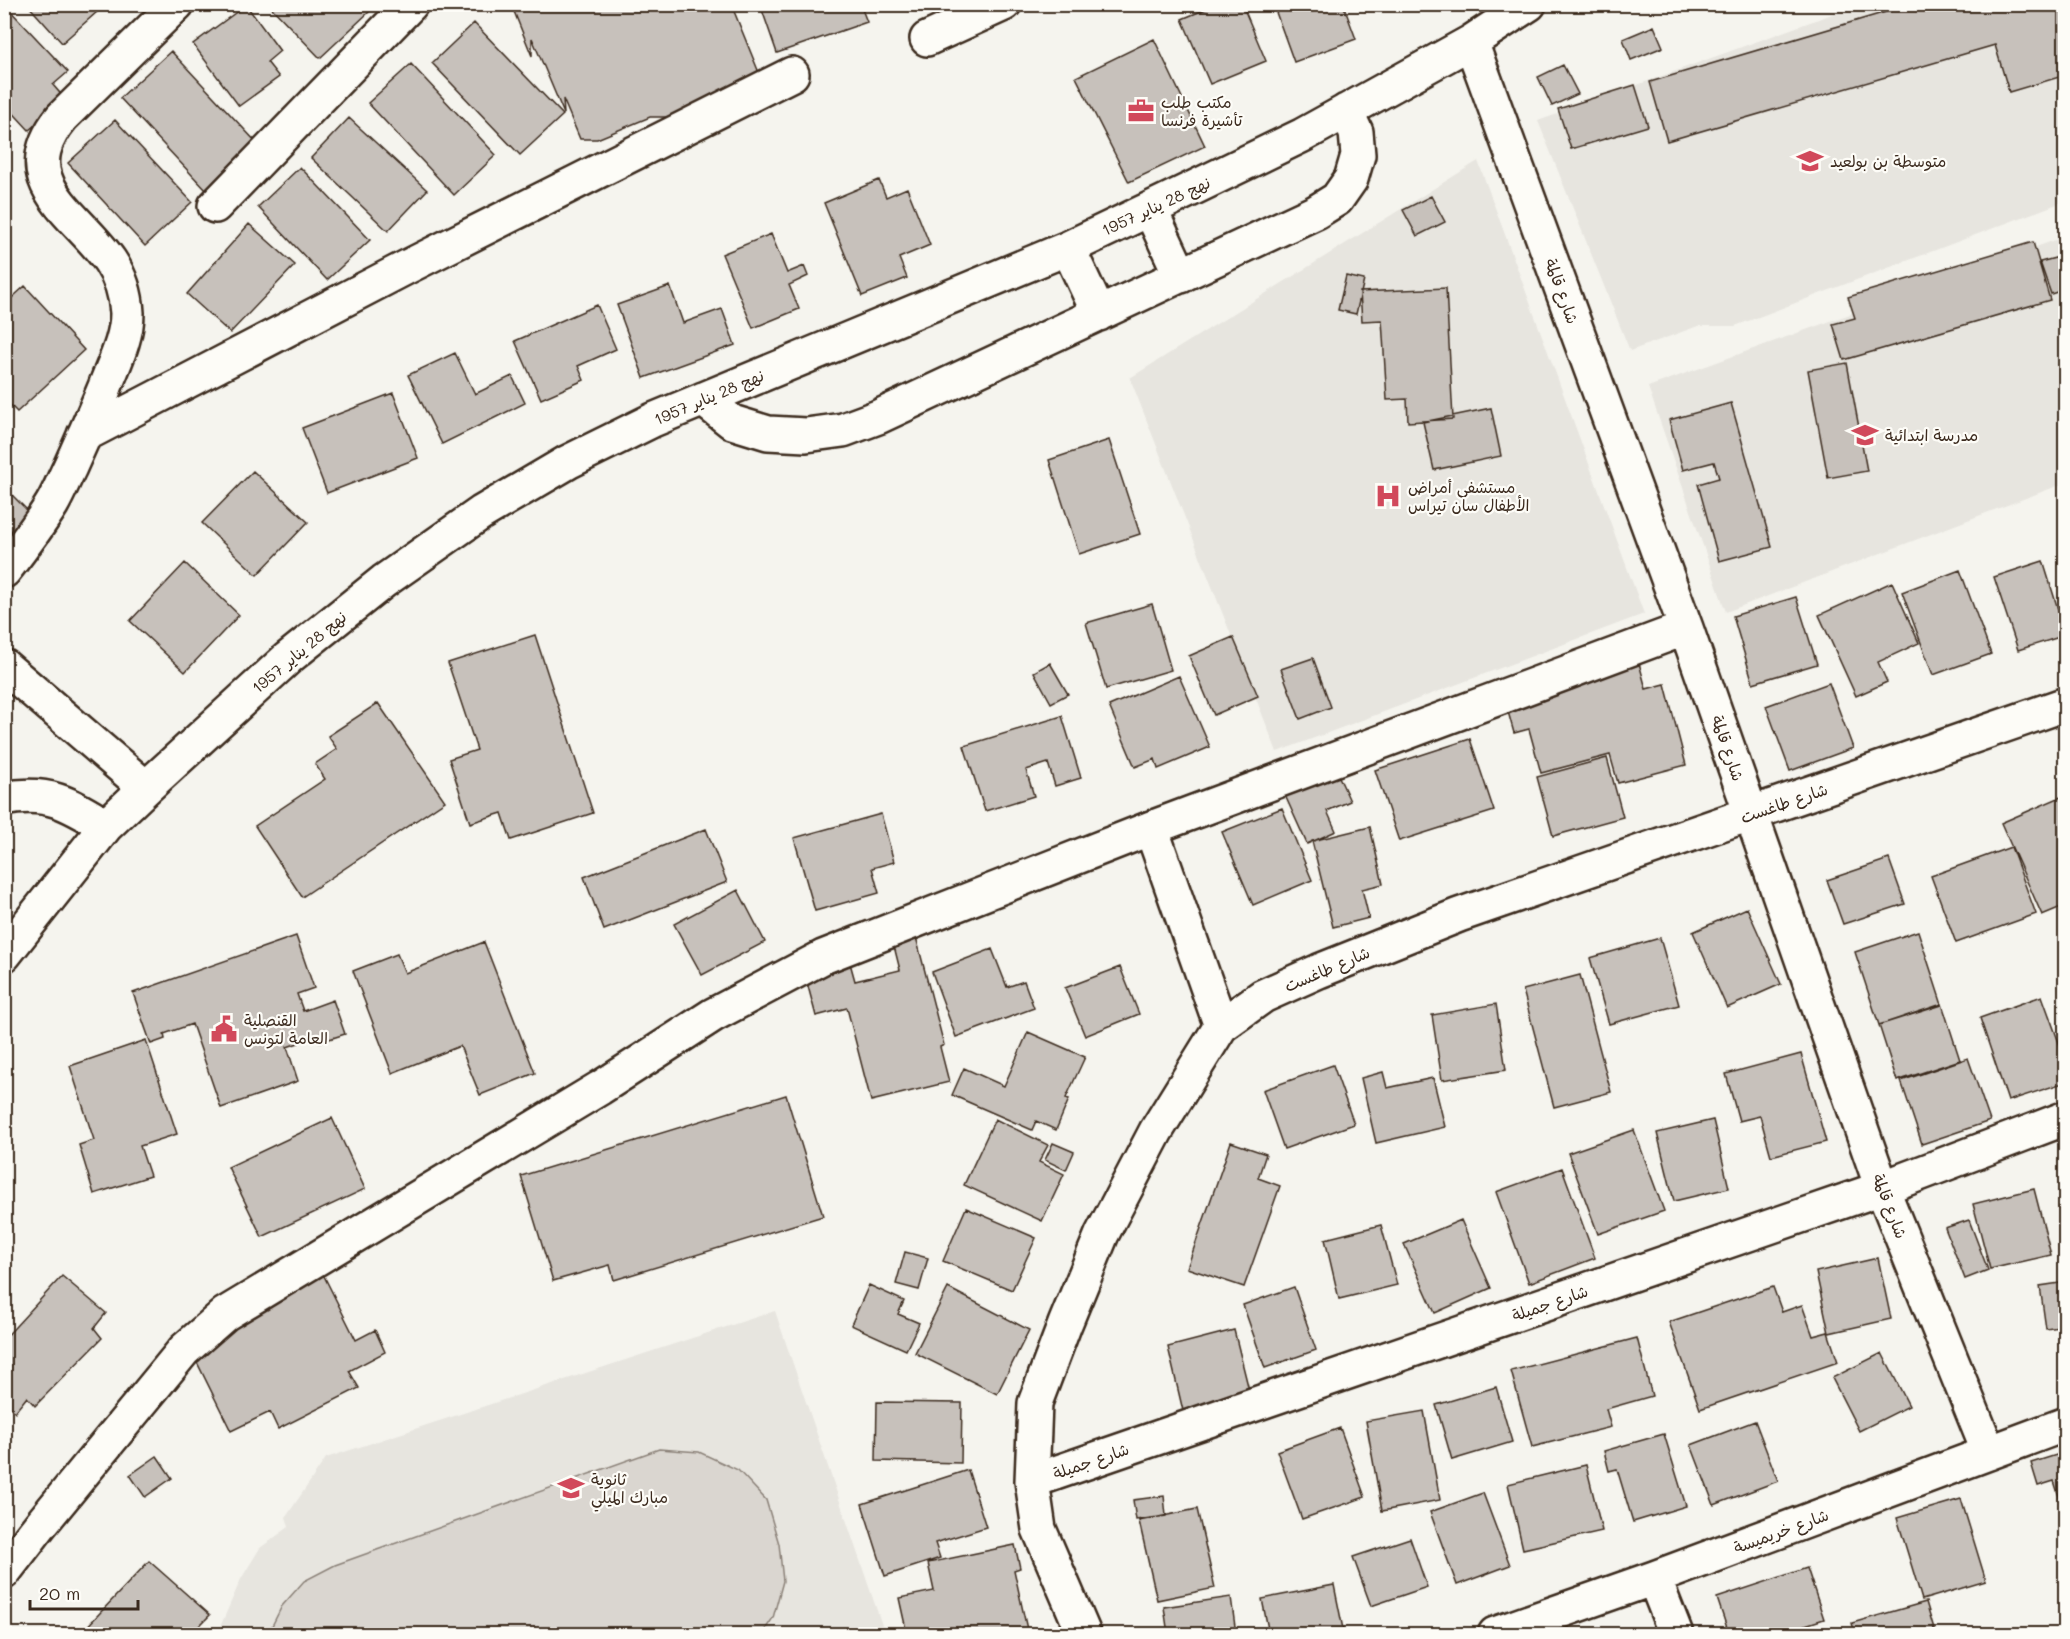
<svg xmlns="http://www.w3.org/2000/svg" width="2070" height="1639" font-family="Mali,'Playpen Sans Arabic',sans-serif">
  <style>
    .built { fill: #e7e5df }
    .green { fill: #dad6d0; stroke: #8a8077; stroke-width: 1.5 }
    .building { fill: #c7c1bb; stroke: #3b2a1e; stroke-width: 1.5 }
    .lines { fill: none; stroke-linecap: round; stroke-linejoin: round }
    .minor-casing { stroke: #3b2a1e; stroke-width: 38 }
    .minor { stroke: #fdfcf7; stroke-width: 33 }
    .labels { text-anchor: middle; stroke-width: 4.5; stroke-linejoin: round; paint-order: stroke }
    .poi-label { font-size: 16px; fill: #3b2a1e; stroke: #fdfcf7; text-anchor: start }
    .street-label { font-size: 16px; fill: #3b2a1e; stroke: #fdfcf7 }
  </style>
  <rect width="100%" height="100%" fill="#f5f4ee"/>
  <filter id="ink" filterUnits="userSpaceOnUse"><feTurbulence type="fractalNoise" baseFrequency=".0167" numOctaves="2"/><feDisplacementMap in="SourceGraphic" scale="12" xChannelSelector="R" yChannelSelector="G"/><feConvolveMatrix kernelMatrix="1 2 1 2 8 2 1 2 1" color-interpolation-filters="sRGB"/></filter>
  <g filter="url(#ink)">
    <path class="built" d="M1857 5H2043L2065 65V201L1735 326H1698L1630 351 1538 121Z
      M1478 161 1644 614 1277 752 1130 378Z
      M2058 239 2065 259V483L1726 612 1648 387Z
      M775 1311 885 1634H217L241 1579 260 1548 289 1527 286 1517 326 1458Z"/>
    <path class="green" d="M659 1449 699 1452 738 1470 766 1500 779 1544 783 1581 773 1618 762 1634H268L282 1606 304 1581 335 1565Z"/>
    <path class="building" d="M4 4 68 72 53 85 65 99 29 130 4 103Z
      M27 4H106L62 43Z
      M268 4H362L369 12 320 58Z
      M511 4H731L762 80 673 117H650L597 139H580L563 99 564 114 532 38V56Z
      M760 4H860L867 22 777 53Z
      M1218 4H1242L1266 61 1210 84 1182 19Z
      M1273 4H1343L1356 39 1294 62Z
      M1913 4H2060L2066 24V75L2009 92 1995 45 1667 141 1650 82Z
      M246 5 280 51 267 62 279 77 239 106 193 44Z
      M474 23 563 115 520 155 432 63Z
      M1654 26 1663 47 1631 60 1623 39Z
      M1154 39 1205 146 1129 182 1076 77Z
      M171 51 257 143 206 190 120 98Z
      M411 64 496 155 454 195 368 103Z
      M1563 65 1578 94 1552 106 1538 77Z
      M1635 85 1648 126 1571 149 1558 109Z
      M349 118 427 190 388 231 311 158Z
      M115 120 192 202 145 246 68 163Z
      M300 167 370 240 327 280 258 207Z
      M879 180 886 197 907 188 930 245 899 258 907 278 862 296 824 203Z
      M1431 196 1445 222 1417 236 1403 210Z
      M249 224 295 265 230 333 187 294Z
      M771 234 787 273 804 266 808 276 789 285 799 309 753 328 722 254Z
      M2033 242 2050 300 1844 360 1833 324 1855 318 1848 297Z
      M2059 257 2066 278V289L2051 294 2040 262Z
      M1346 276 1364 280 1356 314 1338 310Z
      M25 286 84 350 17 412 4 399V305Z
      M670 286 683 323 722 309 735 345 644 378 617 305Z
      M1446 288 1453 419 1408 422 1407 399 1387 400 1382 320 1362 321 1360 292Z
      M597 305 616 349 578 366 584 380 541 399 515 341Z
      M455 353 475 394 512 376 525 403 442 444 408 375Z
      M1847 363 1867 471 1828 478 1808 370Z
      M393 393 418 458 327 493 302 428Z
      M1731 403 1772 547 1719 561 1698 484 1719 478 1714 462 1683 470 1669 420Z
      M1491 408 1501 456 1434 470 1423 422Z
      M1109 440 1140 534 1079 554 1049 460Z
      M253 471 308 522 257 575 202 523Z
      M4 487 31 514 4 539Z
      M2043 561 2066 635 2018 650 1994 577Z
      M185 563 239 615 185 672 130 621Z
      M1960 570 1991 654 1933 675 1902 592Z
      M1892 582 1919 643 1878 662 1887 682 1856 696 1819 615Z
      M1796 597 1817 664 1753 683 1733 616Z
      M1152 604 1171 670 1106 689 1086 623Z
      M535 635 593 813 511 840 502 813 470 823 449 759 477 750 448 663Z
      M1233 637 1258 696 1214 715 1189 656Z
      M1635 648 1646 689 1665 684 1686 765 1618 783 1610 755 1541 773 1529 729 1514 733 1505 701Z
      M1313 658 1331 707 1300 719 1281 669Z
      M1050 663 1068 694 1051 703 1034 672Z
      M1179 676 1210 747 1158 769 1155 759 1135 767 1109 706Z
      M1829 683 1853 748 1790 771 1766 706Z
      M378 703 445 801 302 897 255 826 325 779 315 764 337 749 328 736Z
      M1062 716 1081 778 1055 786 1048 763 1026 770 1034 796 985 811 964 746Z
      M1470 739 1494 811 1399 841 1375 770Z
      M1607 758 1623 817 1553 836 1537 777Z
      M1335 768 1350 801 1327 811 1336 831 1307 844 1283 791Z
      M2063 796 2066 802V905L2042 915 2001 823Z
      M1282 808 1312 880 1253 905 1222 832Z
      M881 814 894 862 872 868 879 893 815 911 794 838Z
      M1370 827 1383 884 1362 889 1369 918 1333 927 1312 841Z
      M706 829 727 882 604 930 584 877Z
      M2011 847 2036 914 1956 943 1931 876Z
      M1889 859 1905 904 1843 924 1827 880Z
      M738 890 765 942 702 975 674 924Z
      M1747 908 1781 984 1727 1008 1693 932Z
      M1918 931 1942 1005 1879 1025 1855 952Z
      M915 933 944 1045 940 1047 949 1082 871 1101 847 1008 816 1016 805 975 850 963 855 981 900 970 892 938Z
      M296 936 314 988 297 994 303 1011 333 1000 345 1034 320 1042 318 1036 287 1047 298 1081 221 1108 192 1024 164 1034 165 1039 151 1044 133 993Z
      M1660 938 1679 1005 1609 1024 1590 958Z
      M484 942 535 1073 480 1095 460 1046 392 1073 353 971 397 954 405 973Z
      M992 949 1007 987 1024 981 1034 1008 956 1037 932 972Z
      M1120 967 1139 1014 1085 1036 1065 988Z
      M1580 975 1611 1092 1554 1107 1523 990Z
      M2042 996 2066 1062V1082L2008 1101 1980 1018Z
      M1496 1004 1506 1070 1442 1080 1432 1015Z
      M1942 1004 1960 1060 1897 1081 1879 1025Z
      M1028 1032 1085 1057 1066 1098 1069 1099 1056 1130 1036 1121 1032 1130 952 1095 964 1068 1004 1086Z
      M146 1040 177 1134 140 1146 150 1176 94 1194 79 1145 94 1140 70 1066Z
      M1801 1054 1826 1142 1771 1156 1760 1116 1739 1121 1726 1074Z
      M1968 1058 1990 1121 1922 1144 1901 1081Z
      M1333 1065 1354 1124 1284 1149 1263 1090Z
      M1383 1072 1387 1088 1433 1078 1445 1127 1376 1143 1361 1078Z
      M786 1095 823 1216 614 1280 610 1265 553 1281 521 1176Z
      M332 1118 365 1189 262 1237 228 1167Z
      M995 1119 1048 1145 1039 1162 1064 1174 1042 1221 964 1185Z
      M1713 1120 1729 1188 1674 1201 1657 1133Z
      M1634 1130 1664 1211 1598 1234 1568 1153Z
      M1231 1142 1266 1154 1258 1178 1280 1186 1244 1287 1187 1268Z
      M1053 1143 1074 1152 1066 1170 1045 1160Z
      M1562 1168 1595 1258 1529 1283 1496 1192Z
      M2034 1189 2051 1255 1990 1269 1973 1204Z
      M966 1208 1036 1238 1012 1290 943 1261Z
      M1461 1220 1491 1288 1435 1313 1404 1244Z
      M1969 1220 1988 1270 1965 1279 1945 1228Z
      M1381 1225 1397 1285 1339 1299 1325 1239Z
      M905 1252 928 1258 919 1290 896 1284Z
      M1878 1258 1891 1319 1829 1333 1816 1272Z
      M322 1272 356 1340 375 1330 385 1352 349 1371 359 1388 278 1429 270 1412 231 1431 186 1340Z
      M62 1276 106 1313 94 1328 102 1338 35 1406 27 1397 15 1412 4 1401V1339Z
      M2066 1282V1326L2046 1329 2040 1286Z
      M869 1285 904 1301 898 1314 919 1323 906 1350 851 1325Z
      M1294 1287 1316 1350 1265 1368 1243 1305Z
      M1773 1287 1782 1312 1802 1305 1813 1336 1828 1332 1838 1362 1700 1409 1669 1322Z
      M948 1288 1029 1330 997 1394 915 1353Z
      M1234 1330 1251 1398 1184 1415 1168 1347Z
      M1637 1338 1652 1396 1606 1409 1611 1427 1532 1447 1511 1371Z
      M1882 1353 1909 1406 1859 1431 1832 1378Z
      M1496 1387 1512 1442 1452 1460 1436 1405Z
      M877 1402 962 1403 961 1463 876 1461Z
      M1424 1411 1440 1500 1382 1511 1366 1421Z
      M1755 1421 1778 1481 1714 1505 1691 1445Z
      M1340 1428 1365 1497 1302 1519 1277 1451Z
      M1664 1434 1686 1506 1633 1522 1617 1469 1609 1471 1604 1451Z
      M2066 1452V1514L2065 1515 2054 1481 2038 1486 2031 1463Z
      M157 1456 172 1478 145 1497 130 1475Z
      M1586 1465 1602 1531 1523 1549 1508 1484Z
      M968 1470 986 1527 935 1543 940 1558 885 1576 862 1504Z
      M1483 1493 1510 1565 1457 1585 1430 1512Z
      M1164 1496 1166 1516 1136 1520 1133 1500Z
      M1961 1499 1986 1581 1922 1600 1897 1518Z
      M1197 1509 1215 1588 1157 1600 1139 1521Z
      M1410 1538 1427 1587 1371 1606 1353 1557Z
      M1015 1545 1020 1568 1014 1570 1028 1634H907L899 1598 934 1591 928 1563Z
      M149 1561 210 1615 191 1634H80Z
      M1807 1568 1824 1619 1777 1634H1729L1717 1598Z
      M1334 1585 1344 1634H1269L1262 1599Z
      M1231 1597 1236 1634H1168L1164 1607Z
      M1926 1602 1935 1632 1928 1634H1855L1852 1623Z"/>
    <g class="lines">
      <g class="minor-casing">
        <path id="minor" d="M927 39 1004 4
          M1471 42 1686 628 1882 1188 1989 1453
          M215 206 411 4
          M1150 209 1181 276
          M1068 248 1099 314
          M703 399 732 422 768 433 806 435 843 430 878 417 1316 212 1337 199 1351 179 1358 155 1356 132 1346 111
          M84 435 407 267 792 74
          M4 571C21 549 38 527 52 504 59 492 64 479 70 467 82 440 94 414 105 387 114 363 127 339 127 313 126 295 120 276 110 261 77 213 9 182 62 117L177 4
          M4 666 146 788
          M4 799C48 790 70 804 106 826
          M1151 828 1221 1026
          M4 955 106 826 146 788 288 658 384 581 481 513 568 462 653 420 1068 248 1150 209 1303 135 1471 42 1529 4
          M1032 1481 1882 1188 2066 1118
          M4 1572 41 1524 184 1350 225 1314 600 1088 713 1015 823 957 1151 828 1686 628
          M1654 1578 1676 1634
          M1084 1634 1039 1529 1032 1481 1035 1403 1065 1324 1102 1234 1156 1131 1221 1026 1263 996 1319 971 1459 915 2066 704
          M1495 1634 1654 1578 2066 1424"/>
      </g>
      <use href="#minor" class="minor"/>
    </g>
  </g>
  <defs>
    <g id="office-bare" transform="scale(2.07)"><path d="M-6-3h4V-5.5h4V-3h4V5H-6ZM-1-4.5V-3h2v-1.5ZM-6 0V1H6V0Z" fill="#d1495b" stroke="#fdfcf7" stroke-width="2.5" paint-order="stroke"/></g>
    <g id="school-bare" transform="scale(2.07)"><path d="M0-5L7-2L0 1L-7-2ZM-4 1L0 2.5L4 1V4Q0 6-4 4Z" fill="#d1495b" stroke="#fdfcf7" stroke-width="2.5" paint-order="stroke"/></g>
    <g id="hospital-bare" transform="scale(2.07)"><path d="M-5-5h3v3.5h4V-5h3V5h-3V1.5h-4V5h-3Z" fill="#d1495b" stroke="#fdfcf7" stroke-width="2.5" paint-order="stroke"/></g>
    <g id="civic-bare" transform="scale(2.07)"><path d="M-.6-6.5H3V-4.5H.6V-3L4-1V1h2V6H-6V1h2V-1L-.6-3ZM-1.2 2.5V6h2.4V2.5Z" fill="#d1495b" stroke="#fdfcf7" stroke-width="2.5" paint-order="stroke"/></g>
  </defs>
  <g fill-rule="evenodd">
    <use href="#office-bare" x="1141" y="111"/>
    <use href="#school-bare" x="1810" y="161"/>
    <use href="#school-bare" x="1865" y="435"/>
    <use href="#hospital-bare" x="1388" y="496"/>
    <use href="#civic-bare" x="224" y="1029"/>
    <use href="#school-bare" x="571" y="1488"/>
  </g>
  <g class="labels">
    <g class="poi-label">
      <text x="1161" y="108">مكتب طلب<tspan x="1161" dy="18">تأشيرة فرنسا</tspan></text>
      <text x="1830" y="167">متوسطة بن بولعيد</text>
      <text x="1885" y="441">مدرسة ابتدائية</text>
      <text x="1408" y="493">مستشفى أمراض<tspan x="1408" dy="18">الأطفال سان تيراس</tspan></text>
      <text x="244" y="1026">القنصلية<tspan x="244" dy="18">العامة لتونس</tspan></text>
      <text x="591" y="1485">ثانوية<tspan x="591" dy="18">مبارك الميلي</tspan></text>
    </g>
    <g class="street-label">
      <text transform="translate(1156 206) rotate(-25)" y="6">نهج 28 يناير 1957</text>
      <text transform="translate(1562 291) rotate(70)" y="6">شارع قالمة</text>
      <text transform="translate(709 397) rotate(-23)" y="6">نهج 28 يناير 1957</text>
      <text transform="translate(299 652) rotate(-40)" y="6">نهج 28 يناير 1957</text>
      <text transform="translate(1728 748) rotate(71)" y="6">شارع قالمة</text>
      <text transform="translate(1784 803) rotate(-19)" y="6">شارع طاغست</text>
      <text transform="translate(1327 969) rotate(-23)" y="6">شارع طاغست</text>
      <text transform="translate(1890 1206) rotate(69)" y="6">شارع قالمة</text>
      <text transform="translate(1550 1303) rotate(-19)" y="6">شارع جميلة</text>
      <text transform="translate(1091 1461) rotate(-19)" y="6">شارع جميلة</text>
      <text transform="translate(1781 1531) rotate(-20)" y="6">شارع خريميسة</text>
    </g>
  </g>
  <rect width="2070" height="1639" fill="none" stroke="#fdfcf7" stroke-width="24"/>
  <rect x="12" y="12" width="2046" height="1615" fill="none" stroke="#3b2a1e" stroke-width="2" filter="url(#ink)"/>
  <path d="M30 1600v9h108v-9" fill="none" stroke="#3b2a1e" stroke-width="3"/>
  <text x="39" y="1600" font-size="18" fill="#3b2a1e" stroke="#fdfcf7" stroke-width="4.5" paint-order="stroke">20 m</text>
</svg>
